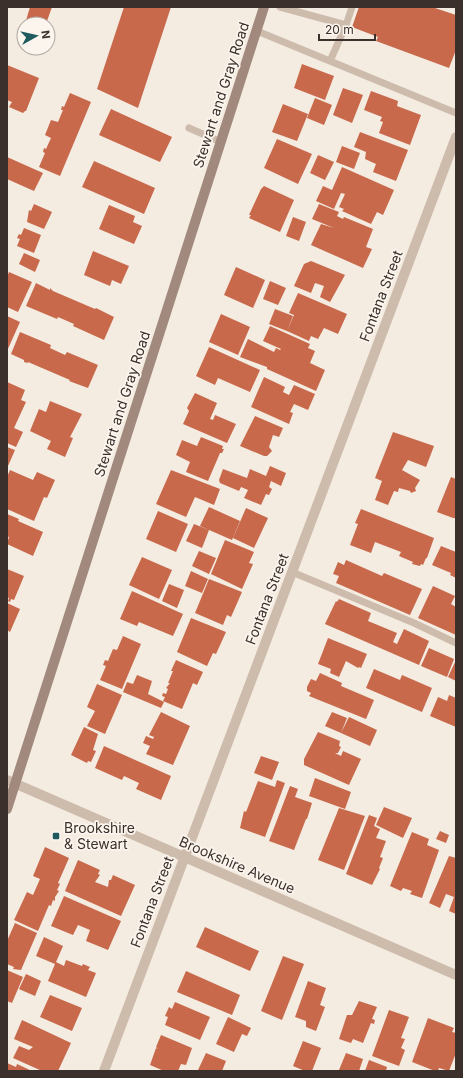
<svg xmlns="http://www.w3.org/2000/svg" width="463" height="1078" font-family="Inter,sans-serif">
  <style>
    .building { fill: #c8694b }
    .lines { fill: none; stroke-linecap: round; stroke-linejoin: round }
    .service { stroke: #cdbbac; stroke-width: 7 }
    .minor { stroke: #cdbbac; stroke-width: 10 }
    .tertiary { stroke: #cdbbac; stroke-width: 10 }
    .secondary { stroke: #a18a7d; stroke-width: 10 }
    .poi-dot { fill: #1f5a5e; stroke: #fbf5ee; stroke-width: 1.5 }
    .labels { text-anchor: middle; stroke-width: 3.5; stroke-linejoin: round; paint-order: stroke }
    .street-label { font-size: 14px; fill: #3b302b; stroke: #fbf5ee }
    .poi-label { font-size: 14px; fill: #3b302b; stroke: #fbf5ee; text-anchor: start }
  </style>
  <rect width="100%" height="100%" fill="#f4ebe1"/>
  <path class="building" d="M30 7H52L47 21H45L44 24H25Z
    M124 7H171L138 108 97 89Z
    M359 7H432L456 15V50L449 68 376 41 378 37 352 27Z
    M24 28V44L19 43Z
    M302 64 334 76 325 100 294 88Z
    M7 65 39 78 26 111H25L23 113 9 107 12 102 7 100Z
    M343 88 363 95 352 123 333 115Z
    M371 91 398 101 397 106 421 115 410 145 379 133 383 122 380 121 382 117 364 110Z
    M70 93 91 102 60 176 39 167 45 153 43 152 44 148 46 149 51 138 45 135 51 120 58 122 63 110H61L62 106 64 107Z
    M315 98 332 105 324 125 307 118Z
    M283 104 308 114 297 141 272 132Z
    M111 109 172 137 160 162 99 135Z
    M360 132 408 150 396 181 373 172 376 164 365 159 366 152 354 147Z
    M277 139 312 154 298 184 264 168Z
    M342 146 360 153 354 169 336 162Z
    M318 155 334 162 325 180 310 173Z
    M7 157 43 173 34 191 7 179Z
    M94 161 155 188 144 214 82 187Z
    M342 167 394 190 383 215 377 212 371 224 342 211 344 209 339 207 345 194 341 193 334 209 316 201 323 186 332 190Z
    M264 186 294 200 280 232 249 218 251 215H249L261 189Z
    M34 204 52 212 44 229 27 222 29 210 31 211Z
    M319 204 339 212 337 216 343 219 344 217 373 229 366 247 372 249 363 268 311 245 321 224 334 228 312 219Z
    M109 205 135 216 133 222 142 226 134 244 99 229Z
    M293 217 306 222 299 241 286 236Z
    M24 228 41 235 34 253 17 246 20 239 17 238 19 234 21 235Z
    M93 251 129 266 121 284 112 280 110 286 84 275Z
    M24 253 40 260 35 272 19 264Z
    M311 261 345 275 330 302 320 297 324 286 315 283 311 293 294 286 304 264Z
    M236 267 265 280 253 308 224 295Z
    M9 272 32 282 18 312 7 307V277Z
    M270 281 286 288 278 305 263 299Z
    M36 283 50 290V288L53 291 95 309 96 308 114 317 104 340 73 326 74 324 58 317 57 319 26 306Z
    M298 293 347 314 338 334 324 328 318 339 311 336 309 341 287 331 294 315 289 313Z
    M275 309 293 316 287 331 269 324Z
    M221 314 250 327 238 355 209 342Z
    M7 316 20 322 7 351Z
    M270 326 310 344 308 348 315 351 310 363 325 370 316 391 267 369V367L240 357 248 339 274 352 276 348 280 350 281 349 263 341Z
    M20 332 51 345 50 348 65 355 67 352 98 365 88 388 69 381 70 380 28 362V363L24 362V360L11 354Z
    M209 347 260 370 250 392 218 378 215 385 196 376Z
    M264 377 285 387 283 392 289 395 294 385 315 394 308 410 294 404 290 412 293 413 289 424 251 407Z
    M7 382 25 390 21 400 26 402 14 428 23 432 16 447 7 443Z
    M195 393 217 403 210 419 213 420 215 415 236 424 227 443 183 424 189 411 187 408Z
    M50 401 82 414 70 437 73 438 65 457 47 449 51 441 30 431 39 409 46 412Z
    M255 416 283 428 279 437 273 435 269 447 272 451 267 456H264L240 446Z
    M393 432 434 446 426 467 408 460 402 470 420 480 415 488 416 491 411 493 410 491 399 488 398 492 394 491 388 505 375 500 382 481 375 478Z
    M201 437 223 446 222 449H224L222 453H220L208 481 186 472 190 462 176 455 182 440 197 446Z
    M7 447 15 450 8 466 7 465Z
    M270 466 286 473 281 486 271 481 269 487 272 489 269 495 266 494 261 505 244 498 248 490 241 487 239 491 220 483 219 480 223 469 247 478 250 469 266 476Z
    M10 470 33 480 37 472 55 480 47 498 44 497 34 521 7 509V477Z
    M171 470 220 489 214 505 195 497 186 517 156 504Z
    M451 477 456 479V518H453L437 512Z
    M209 507 240 521 232 540 200 526Z
    M246 508 268 518 254 548 233 538Z
    M361 509 434 538 427 558H426L423 565 421 564 420 566 412 564 413 562 399 556 401 552 375 542 371 553 350 545 358 524 355 523Z
    M158 511 188 524 176 552 146 539Z
    M7 514 19 519 18 521 43 532 33 556 7 544 9 537 7 536Z
    M194 524 209 530 202 548 186 541Z
    M225 540 254 552 249 563 253 564 242 589 211 574Z
    M441 546 456 552V578L450 575 451 573 432 565Z
    M199 551 216 558 209 574 192 566Z
    M142 557 172 570 159 599 129 585Z
    M346 560 382 576 384 573 422 589 410 615 336 583 339 576 333 574 338 562 344 565Z
    M7 569 24 576 14 600 11 599 10 602 8 601 9 598 7 597Z
    M191 571 208 579 202 593 185 586Z
    M209 579 242 592 231 617 227 615 223 625 195 613Z
    M169 584 184 590 177 608 162 601Z
    M433 586 455 596 451 604 456 607V635L418 618Z
    M132 591 183 614 173 636 139 622 137 626 120 619Z
    M339 599 371 613 368 621 397 633 393 642 397 644 404 629 429 641 419 665 325 624 336 601 337 602Z
    M7 603 20 609 10 632 7 630Z
    M191 618 226 632 216 654 213 653 207 666 177 652Z
    M123 636 141 644 122 689 100 680 106 666 103 665 105 660 108 661 113 649 117 650Z
    M328 638 367 654 361 668 359 667 358 668 346 661 339 677 330 673 331 669 318 664Z
    M429 648 454 659 447 677 421 666Z
    M176 660 203 672 197 685 193 683 182 709 163 701 165 697 162 696 163 693 166 694 168 689 166 688 170 683H168L173 671H171Z
    M456 660V681L448 677Z
    M374 669 400 680 402 675 432 688 422 712 366 688Z
    M320 673 342 683 341 686 374 700 366 719 309 696 311 693 307 691V687L311 679 316 681Z
    M137 675 152 681 148 694 164 702 161 708 123 692 127 682 133 684Z
    M97 684 122 695 105 734 87 726 95 711 87 707Z
    M449 695 456 698V727L430 716 438 697 447 701Z
    M161 712 190 726 173 765 146 754 150 746 143 743 146 736 153 739 154 737 149 735Z
    M332 712 347 718 341 733 325 726Z
    M349 717 377 730 370 746 341 733Z
    M84 727 98 734 93 750 96 751 91 762 88 761 87 763 71 755Z
    M318 732 340 741 339 746 341 747 338 753H335L341 756 343 751 361 759 349 785 304 765V759Z
    M104 746 171 776 161 800 136 789 139 783 124 776 122 780 95 768Z
    M261 756 279 762 272 780 254 773Z
    M315 778 351 792 345 809 309 796Z
    M277 780 285 783 265 837 240 828 244 811 246 812 258 781 275 787Z
    M290 786 298 789 295 797 312 803 307 819H306L294 850 269 841Z
    M384 807 412 818 403 838 376 825Z
    M339 808 365 816 344 870 318 860Z
    M369 815 377 818 374 826 380 829 376 838 386 841 380 857 383 858 379 868 380 869 372 885 346 874Z
    M440 831 449 835 446 843 436 839Z
    M412 832 429 839 427 845 439 850 422 898 410 894 412 891 403 888 401 891 390 886Z
    M45 847 69 858 58 883 60 884 57 890 59 891 55 897V901L53 900 51 906 49 905 38 931 14 920 27 892 33 895 40 879 33 876Z
    M449 856 456 858V914L449 911 454 897 446 894 440 908 429 903Z
    M78 860 100 870 98 874 100 875 95 882 108 887 109 880H111L113 875 135 885 121 916 65 891Z
    M64 896 121 921 108 950 86 941 90 930 78 925 73 935 51 926Z
    M15 923 37 933 21 970 13 969 14 967 7 964V941Z
    M205 927 259 951 250 971 196 947Z
    M44 937 63 946 56 962 64 966 66 960 82 966 83 964 90 967 88 970 96 973 86 997 48 981 55 964 36 956Z
    M283 956 304 964 282 1020 261 1011Z
    M7 970 23 977 12 1003 7 1001Z
    M186 971 240 995 232 1015 177 992Z
    M26 974 41 981 35 996 19 989Z
    M308 981 326 988 320 1005 325 1007 316 1031 306 1027V1021L295 1017Z
    M50 995 82 1008 72 1031 40 1017Z
    M359 1001 377 1007 372 1019 375 1020 374 1024 371 1023 363 1043 353 1039 351 1043 339 1039 347 1015H352Z
    M175 1002 210 1017 200 1040 165 1025 168 1017 165 1016 169 1007 172 1009Z
    M389 1010 409 1017 401 1038 405 1039 401 1048 405 1050 399 1066 372 1056Z
    M228 1017 251 1028 247 1036 242 1034 234 1052 216 1044Z
    M428 1018 454 1028 452 1032 456 1033V1053L449 1071 439 1068 438 1071H435L412 1062Z
    M22 1020 71 1043 58 1071H42L13 1058 19 1046 29 1050 33 1047 14 1039Z
    M161 1035 192 1048 186 1065 181 1064 178 1071H164L150 1065 156 1048 158 1049 156 1047Z
    M303 1041 321 1048 312 1071H305L293 1066Z
    M206 1053 226 1061 222 1071 198 1070Z
    M346 1053 363 1059 359 1071 339 1070Z
    M369 1060 387 1067 386 1071H365Z
    M7 1063 16 1067 17 1064 32 1071H7Z"/>
  <g class="lines">
    <path class="service" d="M280 7 346 25 352 7
      M257 31 456 113
      M330 61 346 25
      M189 128 221 142
      M292 572 414 623 456 643"/>
    <path class="minor" d="M104 1071 456 137"/>
    <path class="tertiary" d="M7 780 456 975"/>
    <path class="secondary" d="M7 809 264 7"/>
  </g>
  <rect class="poi-dot" x="52" y="832" width="8" height="8" rx="2"/>
  <g class="labels">
    <g class="street-label">
      <text transform="translate(221 95) rotate(-72)" y="5">Stewart and Gray Road</text>
      <text transform="translate(381 296) rotate(-69)" y="5">Fontana Street</text>
      <text transform="translate(122 404) rotate(-72)" y="5">Stewart and Gray Road</text>
      <text transform="translate(267 599) rotate(-69)" y="5">Fontana Street</text>
      <text transform="translate(237 865) rotate(23)" y="5">Brookshire Avenue</text>
      <text transform="translate(152 902) rotate(-69)" y="5">Fontana Street</text>
    </g>
    <g class="poi-label">
      <text x="64" y="833">Brookshire<tspan x="64" dy="16">&amp; Stewart</tspan></text>
    </g>
  </g>
  <rect width="463" height="1078" fill="none" stroke="#3b302b" stroke-width="16"/>
  <g transform="translate(36 36) rotate(82)"><circle r="19" fill="#fbf5ee" stroke="#aea6a0"/>
  <path d="M0-3L7 15L0 10L-7 15Z" fill="#1f5a5e"/>
  <text y="-6" font-size="11" font-weight="bold" text-anchor="middle" fill="#3b302b">N</text>
  </g>
  <path d="M319 34v6h56v-6" fill="none" stroke="#3b302b" stroke-width="2"/>
  <text x="325" y="34" font-size="12" fill="#3b302b" stroke="#fbf5ee" stroke-width="3" paint-order="stroke">20 m</text>
</svg>
